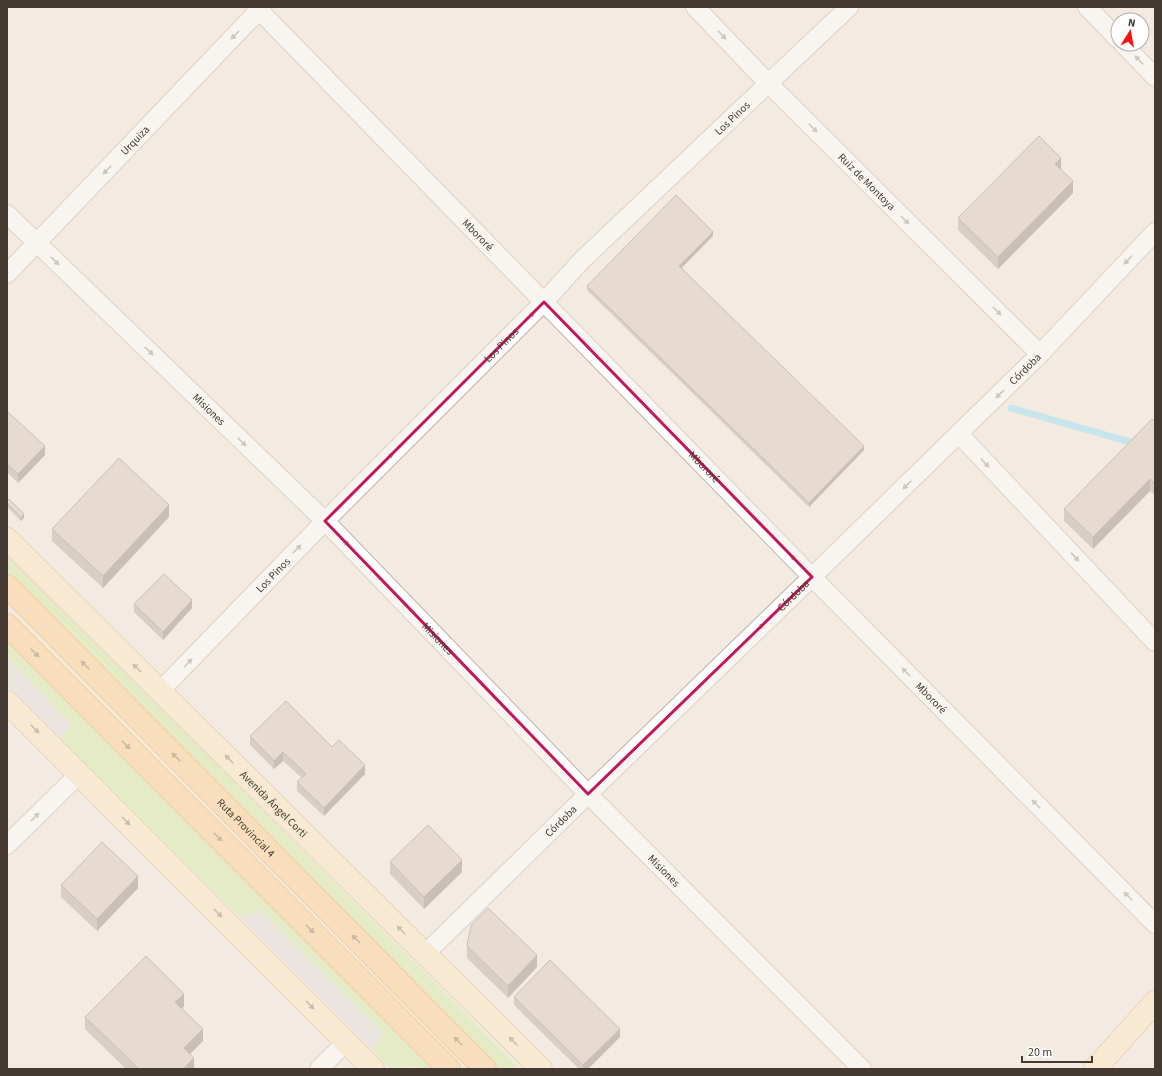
<svg xmlns="http://www.w3.org/2000/svg" width="1162" height="1076" font-family="'Source Sans 3',sans-serif">
  <style>
    .green { fill: #d6eca4 }
    .parking { fill: #e2dedb }
    .lines { fill: none; stroke-linecap: round; stroke-linejoin: round }
    .stream { stroke: #95ddf8; stroke-width: 7 }
    .street-casing { stroke: #c1b4a6; stroke-width: 20 }
    .secondary-casing { stroke: #dbbc8d; stroke-width: 24 }
    .primary-casing { stroke: #f0ab51; stroke-width: 24 }
    .street { stroke: #fff; stroke-width: 18 }
    .secondary { stroke: #ffe7bf; stroke-width: 22 }
    .primary { stroke: #ffcf8e; stroke-width: 22 }
    .wall { fill: #bbab9e }
    .shaded-wall { fill: #988b81 }
    .building { fill: #d9c7b8; stroke: #988b81 }
    .oneway { fill: #a29c98 }
    .oneway2 { fill: #987d5b }
    .oneway3 { fill: #988871 }
    .marked { fill: none; stroke: #c2185b; stroke-width: 3; stroke-linejoin: round }
    .labels { text-anchor: middle; stroke-width: 4; stroke-linejoin: round; paint-order: stroke }
    .street-label { font-size: 11px; fill: #443a31; stroke: #fff }
  </style>
  <rect width="100%" height="100%" fill="#f3ebe1"/>
  <path class="green" d="M7 552 520 1069H499L7 573Z
    M7 635 441 1069H417L415 1067 390 1068 372 1050 383 1034 260 911 240 917 60 742 71 724 7 658Z"/>
  <path class="parking" d="M7 658 71 724 60 742 7 687Z
    M260 911 384 1034 372 1050 240 917Z"/>
  <g class="lines">
    <path class="stream" d="M1011 408 1155 449"/>
    <g class="street-casing">
      <g id="street">
        <path id="s1" d="M256 7 812 577 1155 924"/>
        <path id="s2" d="M695 7 769 84 1040 354"/>
        <path d="M1087 7 1118 39"/>
        <path d="M1123 44 1155 77"/>
        <path id="s3" d="M7 214 325 521 588 794 862 1069"/>
        <path id="s4" d="M7 274 262 7"/>
        <path d="M959 434 1155 642"/>
        <path id="s5" d="M160 691 325 521 544 302 581 261 849 7"/>
        <path d="M7 845 79 774"/>
        <path id="s6" d="M425 954 588 794 812 577 1040 354 1155 232"/>
        <path d="M319 1069 346 1042"/>
      </g>
    </g>
    <g class="secondary-casing">
      <g id="secondary">
        <path id="s7" d="M7 539 541 1069"/>
        <path d="M7 702 373 1069"/>
        <path d="M1095 1069 1155 1002"/>
      </g>
    </g>
    <g class="primary-casing">
      <g id="primary">
        <path id="s8" d="M7 586 485 1069"/>
        <path d="M7 625 449 1069"/>
      </g>
    </g>
    <use href="#street" class="street"/>
    <use href="#secondary" class="secondary"/>
    <use href="#primary" class="primary"/>
  </g>
  <path class="wall" d="M1061 170 1073 193 998 269 958 230V218Z
    M713 236 682 268 864 450 809 507 587 290V286Z
    M7 413 45 455 18 483 7 472Z
    M1155 421V496L1150 491 1093 549 1064 521V509Z
    M7 501 24 518 21 521 7 507Z
    M169 517 103 588 52 541V529Z
    M134 604 192 608 163 640 134 612Z
    M250 736 332 747 365 774 324 816 297 791V782L302 778 283 761 274 769 250 745Z
    M390 862 462 872 424 909 390 874Z
    M61 885 138 888 97 931 61 897Z
    M467 946 537 967 508 998 467 958Z
    M514 997 620 1037 588 1069H579L514 1005Z
    M184 1006 182 1009 203 1041 190 1054 194 1069H126L85 1029V1017Z"/>
  <path class="shaded-wall" d="M1061 158V170L1055 164Z
    M1073 181V193L998 269V257Z
    M713 232V236L679 270V266Z
    M45 446V455L18 483V474Z
    M864 446V450L809 507V503Z
    M1150 479V491L1093 549V537Z
    M169 505V517L103 588V576Z
    M24 514V518L21 521V517Z
    M192 600V608L163 640V632Z
    M283 752V761L274 769V761Z
    M365 765V774L324 816V808Z
    M462 860V872L424 909V897Z
    M138 876V888L97 931V919Z
    M537 955V967L508 998V986Z
    M184 994V1006L175 1015V1002Z
    M203 1029V1041L184 1060V1048Z
    M620 1029V1037L588 1069H583V1065Z
    M194 1058V1069H183Z"/>
  <path class="building" d="M1039 136 1061 158 1055 164 1073 181 998 257 958 218Z
    M676 195 713 232 679 266 864 446 809 503 587 286Z
    M8 412 45 446 18 474 7 464V413Z
    M1152 419 1155 421V484L1150 479 1093 537 1064 509Z
    M119 458 169 505 103 576 52 529Z
    M9 499 24 514 21 517 7 503V501Z
    M164 574 192 600 163 632 134 604Z
    M286 701 332 747 339 740 365 765 324 808 297 782 306 774 301 769 283 752 274 761 250 736Z
    M428 825 462 860 424 897 390 862Z
    M102 842 138 876 97 919 61 885Z
    M488 908 537 955 508 986 467 946 471 925Z
    M146 956 184 994 175 1002 203 1029 184 1048 194 1058 183 1069H139L85 1017Z
    M550 960 620 1029 583 1065 514 997Z"/>
  <defs><path id="oneway-solid" d="M-6-.8H1V-3.2L6.5 0L1 3.2V.8H-6Z"/></defs>
  <g class="oneway">
    <use href="#oneway-solid" transform="translate(235 35) rotate(134)"/>
    <use href="#oneway-solid" transform="translate(722 35) rotate(46)"/>
    <use href="#oneway-solid" transform="translate(1139 60) rotate(-134)"/>
    <use href="#oneway-solid" transform="translate(813 128) rotate(45)"/>
    <use href="#oneway-solid" transform="translate(107 170) rotate(134)"/>
    <use href="#oneway-solid" transform="translate(905 220) rotate(45)"/>
    <use href="#oneway-solid" transform="translate(1128 260) rotate(133)"/>
    <use href="#oneway-solid" transform="translate(55 261) rotate(44)"/>
    <use href="#oneway-solid" transform="translate(997 311) rotate(45)"/>
    <use href="#oneway-solid" transform="translate(530 316) rotate(-45)"/>
    <use href="#oneway-solid" transform="translate(149 351) rotate(44)"/>
    <use href="#oneway-solid" transform="translate(1000 394) rotate(136)"/>
    <use href="#oneway-solid" transform="translate(242 442) rotate(44)"/>
    <use href="#oneway-solid" transform="translate(389 457) rotate(-45)"/>
    <use href="#oneway-solid" transform="translate(985 463) rotate(47)"/>
    <use href="#oneway-solid" transform="translate(907 485) rotate(136)"/>
    <use href="#oneway-solid" transform="translate(345 542) rotate(46)"/>
    <use href="#oneway-solid" transform="translate(297 549) rotate(-46)"/>
    <use href="#oneway-solid" transform="translate(1075 557) rotate(47)"/>
    <use href="#oneway-solid" transform="translate(795 559) rotate(-134)"/>
    <use href="#oneway-solid" transform="translate(763 625) rotate(136)"/>
    <use href="#oneway-solid" transform="translate(188 663) rotate(-46)"/>
    <use href="#oneway-solid" transform="translate(906 672) rotate(-135)"/>
    <use href="#oneway-solid" transform="translate(1036 804) rotate(-135)"/>
    <use href="#oneway-solid" transform="translate(35 817) rotate(-45)"/>
    <use href="#oneway-solid" transform="translate(1128 896) rotate(-135)"/>
  </g>
  <g class="oneway2">
    <use href="#oneway-solid" transform="translate(35 653) rotate(45)"/>
    <use href="#oneway-solid" transform="translate(85 665) rotate(-135)"/>
    <use href="#oneway-solid" transform="translate(126 745) rotate(45)"/>
    <use href="#oneway-solid" transform="translate(176 757) rotate(-135)"/>
    <use href="#oneway-solid" transform="translate(218 837) rotate(45)"/>
    <use href="#oneway-solid" transform="translate(310 929) rotate(45)"/>
    <use href="#oneway-solid" transform="translate(356 939) rotate(-135)"/>
    <use href="#oneway-solid" transform="translate(458 1041) rotate(-135)"/>
  </g>
  <g class="oneway3">
    <use href="#oneway-solid" transform="translate(137 668) rotate(-135)"/>
    <use href="#oneway-solid" transform="translate(35 729) rotate(45)"/>
    <use href="#oneway-solid" transform="translate(229 759) rotate(-135)"/>
    <use href="#oneway-solid" transform="translate(126 821) rotate(45)"/>
    <use href="#oneway-solid" transform="translate(218 913) rotate(45)"/>
    <use href="#oneway-solid" transform="translate(401 930) rotate(-135)"/>
    <use href="#oneway-solid" transform="translate(310 1005) rotate(45)"/>
    <use href="#oneway-solid" transform="translate(513 1041) rotate(-135)"/>
  </g>
  <path d="M0 0H1162V1076H0ZM544 302 812 577 588 794 325 521Z" fill="#f3ebe1" fill-opacity=".55" fill-rule="evenodd"/>
  <path class="marked" d="M544 302 812 577 588 794 325 521Z"/>
  <g class="labels">
    <g class="street-label">
      <text dy="4" stroke="none"><textPath href="#s5" startOffset="810">Los Pinos</textPath></text>
      <text dy="4" stroke="none"><textPath href="#s4" startOffset="185">Urquiza</textPath></text>
      <text dy="4" stroke="none"><textPath href="#s2" startOffset="245">Ruiz de Montoya</textPath></text>
      <text dy="4" stroke="none"><textPath href="#s1" startOffset="318">Mbororé</textPath></text>
      <text dy="4" stroke="none"><textPath href="#s5" startOffset="486">Los Pinos</textPath></text>
      <text dy="4" stroke="none"><textPath href="#s6" startOffset="838">Córdoba</textPath></text>
      <text dy="4" stroke="none"><textPath href="#s3" startOffset="281">Misiones</textPath></text>
      <text dy="4" stroke="none"><textPath href="#s1" startOffset="642">Mbororé</textPath></text>
      <text dy="4" stroke="none"><textPath href="#s5" startOffset="162">Los Pinos</textPath></text>
      <text dy="4" stroke="none"><textPath href="#s6" startOffset="514">Córdoba</textPath></text>
      <text dy="4" stroke="none"><textPath href="#s3" startOffset="605">Misiones</textPath></text>
      <text dy="4" stroke="none"><textPath href="#s1" startOffset="966">Mbororé</textPath></text>
      <text dy="4" stroke="none"><textPath href="#s7" startOffset="376">Avenida Ángel Corti</textPath></text>
      <text dy="4" stroke="none"><textPath href="#s6" startOffset="190">Córdoba</textPath></text>
      <text dy="4" stroke="none"><textPath href="#s8" startOffset="340">Ruta Provincial 4</textPath></text>
      <text dy="4" stroke="none"><textPath href="#s3" startOffset="929">Misiones</textPath></text>
    </g>
  </g>
  <rect width="1162" height="1076" fill="none" stroke="#443a31" stroke-width="16"/>
  <g transform="translate(1130 32) rotate(11)"><circle r="19" fill="#ffffff" stroke="#b4b0ad"/>
  <path d="M0-3L7 15L0 10L-7 15Z" fill="#ff0f0c"/>
  <text y="-6" font-size="11" font-weight="bold" text-anchor="middle" fill="#443a31">N</text>
  </g>
  <path d="M1022 1056v6h70v-6" fill="none" stroke="#443a31" stroke-width="2"/>
  <text x="1028" y="1056" font-size="12" fill="#443a31" stroke="#ffffff" stroke-width="3" paint-order="stroke">20 m</text>
</svg>
